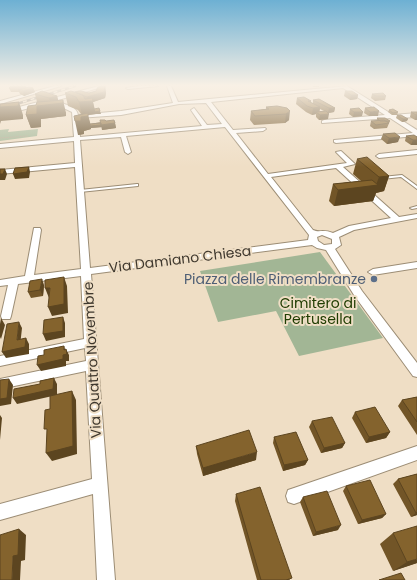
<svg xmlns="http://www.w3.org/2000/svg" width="417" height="580" viewBox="0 0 417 580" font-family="Poppins,sans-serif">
	<rect width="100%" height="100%" fill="#efdec5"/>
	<!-- built -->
	<path fill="#e9d3b4" d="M62,86h16l-78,25v-7z"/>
	<!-- green -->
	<path fill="#a2b695" d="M9,129l-1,3 30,-3 -1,7 -37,5v-11z
		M320,252l63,86 -84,18 -23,-45 -58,11 -18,-51z"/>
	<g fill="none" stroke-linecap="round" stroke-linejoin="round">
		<defs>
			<path id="service" d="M402,175l15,11v3l-16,-12 -19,2 -2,-1 2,-1z
				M137,184h1v2l-58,6 -2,-1 2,-1z
				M417,206v2l-5,1 -2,-1z"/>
			<path id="minor" d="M55,86h6l-61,18v-3z
				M99,86h6l-50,15c8,3 22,5 23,14l43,-4 52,-8 -6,-17h4l7,16 169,-16 46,29 24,-2v4l-19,1 19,12v6l-81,7 -2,-1v-2l79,-7 -23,-15 -68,5v-2l2,-1 61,-5 -42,-27 -132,14 22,28 32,-2 1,1 -3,2 -27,2 32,41 79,-11 -11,-11 5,-1 14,13 -12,3 56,50 18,-3v4l-63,12 -15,7 2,8 -6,4 27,42 55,72v14l-4,-1 -59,-81 -28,-45 -9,-2 -5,-3 -221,29 24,306h-18l-4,-86 -93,26v-16l92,-25 -6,-108 -86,18v-10l86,-18 -1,-13 -85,18v-10l84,-17 -3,-63 -63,8 -7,32 -1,3h-8l-1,-3 7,-31 -8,1v-6l25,-4 9,-48h6l1,2 -7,45 47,-6 -6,-102 -75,7v-4l75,-7 -1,-22 -74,7v-4l74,-7 -2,-25 -21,-10 -51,14v-4zM206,103l16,21 -15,1 -13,-17 -3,2 11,16 -122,11 -2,-19 43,-3 58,-11zM225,127l84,108 -1,5 -218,28 -10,-128 41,-3 4,15 3,2 3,-2 -5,-16zM336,168l55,50 -42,8 -16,7c-10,-4 -14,0 -20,-3l-42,-53zM322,235l10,4v5l-8,1 -6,-4 -1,-4z
				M139,86h19l-30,3 -2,-1z
				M417,150v4l-38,4 -3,-2 3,-2z
				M417,262v6l-44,7 -5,-3 5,-3z
				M417,446v14l-123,44 -6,-2 -2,-6 2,-6 6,-2z"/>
		</defs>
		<!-- service casing -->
		<use href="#service" stroke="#9c8d75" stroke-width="2"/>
		<!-- minor casing -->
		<use href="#minor" stroke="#9c8d75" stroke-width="2"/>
		<!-- path -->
		<path stroke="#b6a894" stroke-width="1" stroke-dasharray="1.5 1" stroke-linecap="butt" d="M0,138l28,-2"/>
		<!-- service -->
		<use href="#service" fill="#fff" fill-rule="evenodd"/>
		<!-- minor -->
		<use href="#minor" fill="#fff" fill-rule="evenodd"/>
		<defs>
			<path id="rail" d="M0,109l75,-23"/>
		</defs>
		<!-- rail casing -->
		<use href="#rail" stroke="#756b5c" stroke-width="2.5"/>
		<!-- rail -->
		<use href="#rail" stroke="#efdec5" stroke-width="1.5" stroke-dasharray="4" stroke-linecap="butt"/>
	</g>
	<!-- wall -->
	<path fill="#725527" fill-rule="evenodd" d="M11,86h21h-6v1l7,1 2,4 -11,4 -4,-2 -1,-2h-8l-2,-4z
		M105,86l1,7 -1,5 -12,4 1,7 7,5h-5l-1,-1 1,1 -8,1 2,9 16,-3 9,2 1,5 -14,2v-3l-11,1v1l-7,2v3l-6,1 3,-21 -3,-4 -10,-4 -3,-13h24l7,-2z
		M345,91l13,4 -1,4 -7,1 -6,-4z
		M35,94l22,2 1,4 8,13v3l-25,3v8l-10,1 -5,-13 10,-10 1,-3z
		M372,94l14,2 -1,4 -10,1 -4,-3z
		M297,98l14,3v2h2v-3l22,8 -1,4 -6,1v6l-9,1 -3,-3v-3l-4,1 -6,-3 -10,-8zM320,109l4,2 -5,1z
		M266,107l21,1 2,12 -4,3 -31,2 -4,-5 1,-9 15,-2z
		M365,108l13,8h-9l-5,-3z
		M350,109l12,7 -9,1 -4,-3z
		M389,110l9,2 -1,3h-5l-4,-3z
		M411,112h6v8h-2l-5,-3z
		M397,115l10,6 -5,1 -6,-4z
		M377,118l13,3 -3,7 -13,1 -4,-3 1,-5h6z
		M383,134l15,8 -11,2 -6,-5z
		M406,136l11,1v8h-6l-6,-4z
		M357,159l32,17 -5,15 -8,2 -3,8 -39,5 -5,-5 4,-17 28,-3 -8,-7z
		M44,285l-1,11 -12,2 -3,-6z
		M417,397v38l-19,-29 4,-6z
		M355,412l35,20 -4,6 -20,5 -14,-25z
		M312,421l33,22 -3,5 -21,5 -12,-26z
		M274,437l34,23 -3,5 -22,6 -10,-28z
		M196,446l60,14 -53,16 -6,-22z
		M417,474v41l-6,2 -18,-33 5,-5z
		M346,486l40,28 -4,4 -24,6 -15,-33z
		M236,494l54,86h-33l-22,-79z
		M303,497l35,33 -25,6 -13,-34z
		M393,533l24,30 -24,8 -13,-27z"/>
	<!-- shaded-wall -->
	<path fill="#5c4520" d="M25,86h1l1,3 6,-1 2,4 -11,4 -1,-5h2l-1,-4z
		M105,86l1,7 -1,5 -12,4 3,12 -8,1 3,11 10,-1 1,2 -11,1v1l-7,2v3l-6,1 -3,-14 6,-4 1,-2 -3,-13h9l-1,-5z
		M313,86h6v1h-6z
		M351,95h7l-1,4 -7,1z
		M57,96l2,8 4,-4 3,13v3l-25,3v8l-10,1 -5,-13 11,-9 14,-2 -2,-6z
		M19,102l4,13v4l-22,2 -1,3v-17z
		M320,107l-1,7 -3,-2v2l-4,1 1,-7z
		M329,108h6l-1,4 -6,1z
		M100,111l1,3h-5l-1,-2z
		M290,111l-1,9 -4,3 1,-9z
		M379,111l-1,5h-9l1,-4z
		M354,112h9l-1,4 -9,1z
		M329,114l-1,5 -9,1 1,-5z
		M416,115h1v5h-2z
		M403,119h5l-1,2 -5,1z
		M115,123l1,5 -14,2 -1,-5z
		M400,137l-2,5 -11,2 2,-6z
		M413,140h4v5h-6z
		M29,167l1,5 -1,6 -14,1 -2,-5z
		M5,169l2,5 -2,6h-5v-6z
		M389,176l-5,15 -8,2 -3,8 -39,5 4,-16 38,-5 3,-8z
		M64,277l3,9 1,27 -16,3 -4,-9z
		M42,279l2,6 -1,11 -3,-6z
		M45,288h5l-1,10z
		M63,317l2,6v14l-19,4 -3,-7z
		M1,318l4,7 -4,14 -1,-2v-13z
		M19,322l3,6 -2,18 -3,-6z
		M26,338l3,6v10l-23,4 -4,-6z
		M64,346l2,7v-4l3,6v6h-3v5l-25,5 -4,-6 27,-15z
		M54,378l3,6v11l-40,9 -4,-6z
		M9,379l4,6 -2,19 -11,2v-7z
		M72,391l4,9 1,54 -25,7 -6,-8z
		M0,415l2,3 -2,22z
		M390,432l-4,6 -20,5 3,-6z
		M345,443l-3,5 -21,5 3,-5z
		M257,452l-1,8 -53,16v-8z
		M308,460l-3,5 -22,6 1,-6z
		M417,512v3l-6,2 5,-4z
		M386,514l-4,4 -24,6 4,-4z
		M341,525l-3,5 -25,6 3,-4z
		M19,529l7,6 -1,25 -4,1 -1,19h-8l1,-24z
		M417,559v4l-24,8 14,-9z"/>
	<!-- building -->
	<path fill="#84632d" stroke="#5c4520" d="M11,86h14l-1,1 -15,1z
		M105,86l-1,6 -17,5 -12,-5 6,-1 8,2 7,-2 2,-4z
		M29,87l4,1 -10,3 -5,-1z
		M42,91l15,5 -8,2 -14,-4z
		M71,91l12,4 2,4 7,-1 1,3 -14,1 -3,-5 -11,-4z
		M345,91h7l6,4h-7z
		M383,93l3,3h-10l-4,-2z
		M304,97l7,4h-3l12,6 -7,1 -6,-2 -10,-8z
		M319,99l16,9h-6l-16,-8z
		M63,100v3l-26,3v8l-11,1 2,-9 8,-1 1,-3z
		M19,102l-1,4 -18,1v-3z
		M277,106l10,2 3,3 -4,3 -31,2 -4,-5 18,-2 -3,-2z
		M374,107l5,4 -9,1 -5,-4z
		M99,108l1,3 -5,1 -1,-3z
		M359,108l4,4h-9l-4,-3z
		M393,109l5,3 -5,1 -4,-3z
		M326,111l3,3 -9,1 -4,-3z
		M411,112h6v3h-1z
		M88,113v3l-7,1v4h-6l-1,-5z
		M397,115h4l7,4h-5z
		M377,118h8l5,3h-10z
		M100,120h5l1,1 8,-1 1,3 -14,2z
		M384,120l5,3 -13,2 -5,-4z
		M101,123v2l-11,1v-2z
		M395,133l5,4 -11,1 -6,-4z
		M414,135l3,2v3h-4l-7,-4z
		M367,157l22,19 -10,1 -22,-18z
		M29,167l-2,5 -14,2 2,-6z
		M0,169h5l-2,5h-3z
		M372,180l6,5 -40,5 -5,-6z
		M64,277v27l-16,3 2,-19h-5v-8z
		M42,279l-2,11 -12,2 2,-11z
		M63,317v14l-20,3 1,-14z
		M19,322l-2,18 9,-2 -1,9 -23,5 5,-28z
		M64,346v4l2,-1 1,5 -4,1v4l-26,6 1,-9 6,-1v-5z
		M54,378l-1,11 -40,9 1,-9 26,-5v-3z
		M9,379l-2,19 -7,1v-19z
		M72,391l1,55 -27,7 1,-24h-3l1,-19 5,-1v-13z
		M417,397v25l-15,-22z
		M375,407l15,25 -21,5 -14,-25z
		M332,417l13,26 -21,5 -12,-27z
		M249,430l8,22 -54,16 -7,-22z
		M296,432l12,28 -24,5 -10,-28z
		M417,474v38l-1,1 -18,-34z
		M370,480l16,34 -24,6 -16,-34z
		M260,487l32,91 -6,2h-25l-25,-86z
		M327,491l14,34 -25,7 -13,-35z
		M417,526v33l-10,3 -14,-29z
		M19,529l-1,26 -5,1 -1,24h-12v-45z
		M401,573l4,7h-26z"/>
	<!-- sky -->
	<linearGradient id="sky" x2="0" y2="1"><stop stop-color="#6db0d3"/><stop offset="0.51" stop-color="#f8f0e5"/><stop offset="1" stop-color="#f8f0e5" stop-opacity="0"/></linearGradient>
	<rect width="417" height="167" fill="url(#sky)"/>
	<!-- markers -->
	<circle fill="#5c6f8a" stroke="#efdec5" stroke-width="1.5" cx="374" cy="279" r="4"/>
	<g text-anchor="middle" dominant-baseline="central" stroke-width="4" stroke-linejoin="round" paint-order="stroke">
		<!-- street labels -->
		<g font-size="14" fill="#3f382e" stroke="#efdec5">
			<text transform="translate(180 259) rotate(-7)">Via Damiano Chiesa</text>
			<text transform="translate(92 360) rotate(-93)">Via Quattro Novembre</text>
		</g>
		<!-- service labels -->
		<g font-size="14" fill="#4e5e75" stroke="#efdec5" text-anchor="end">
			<text x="366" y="279">Piazza delle Rimembranze</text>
		</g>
		<!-- park labels -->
		<g font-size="14" fill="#203d02" stroke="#efdec5">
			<text x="318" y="303">Cimitero di<tspan x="318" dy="16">Pertusella</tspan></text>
		</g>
	</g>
</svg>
